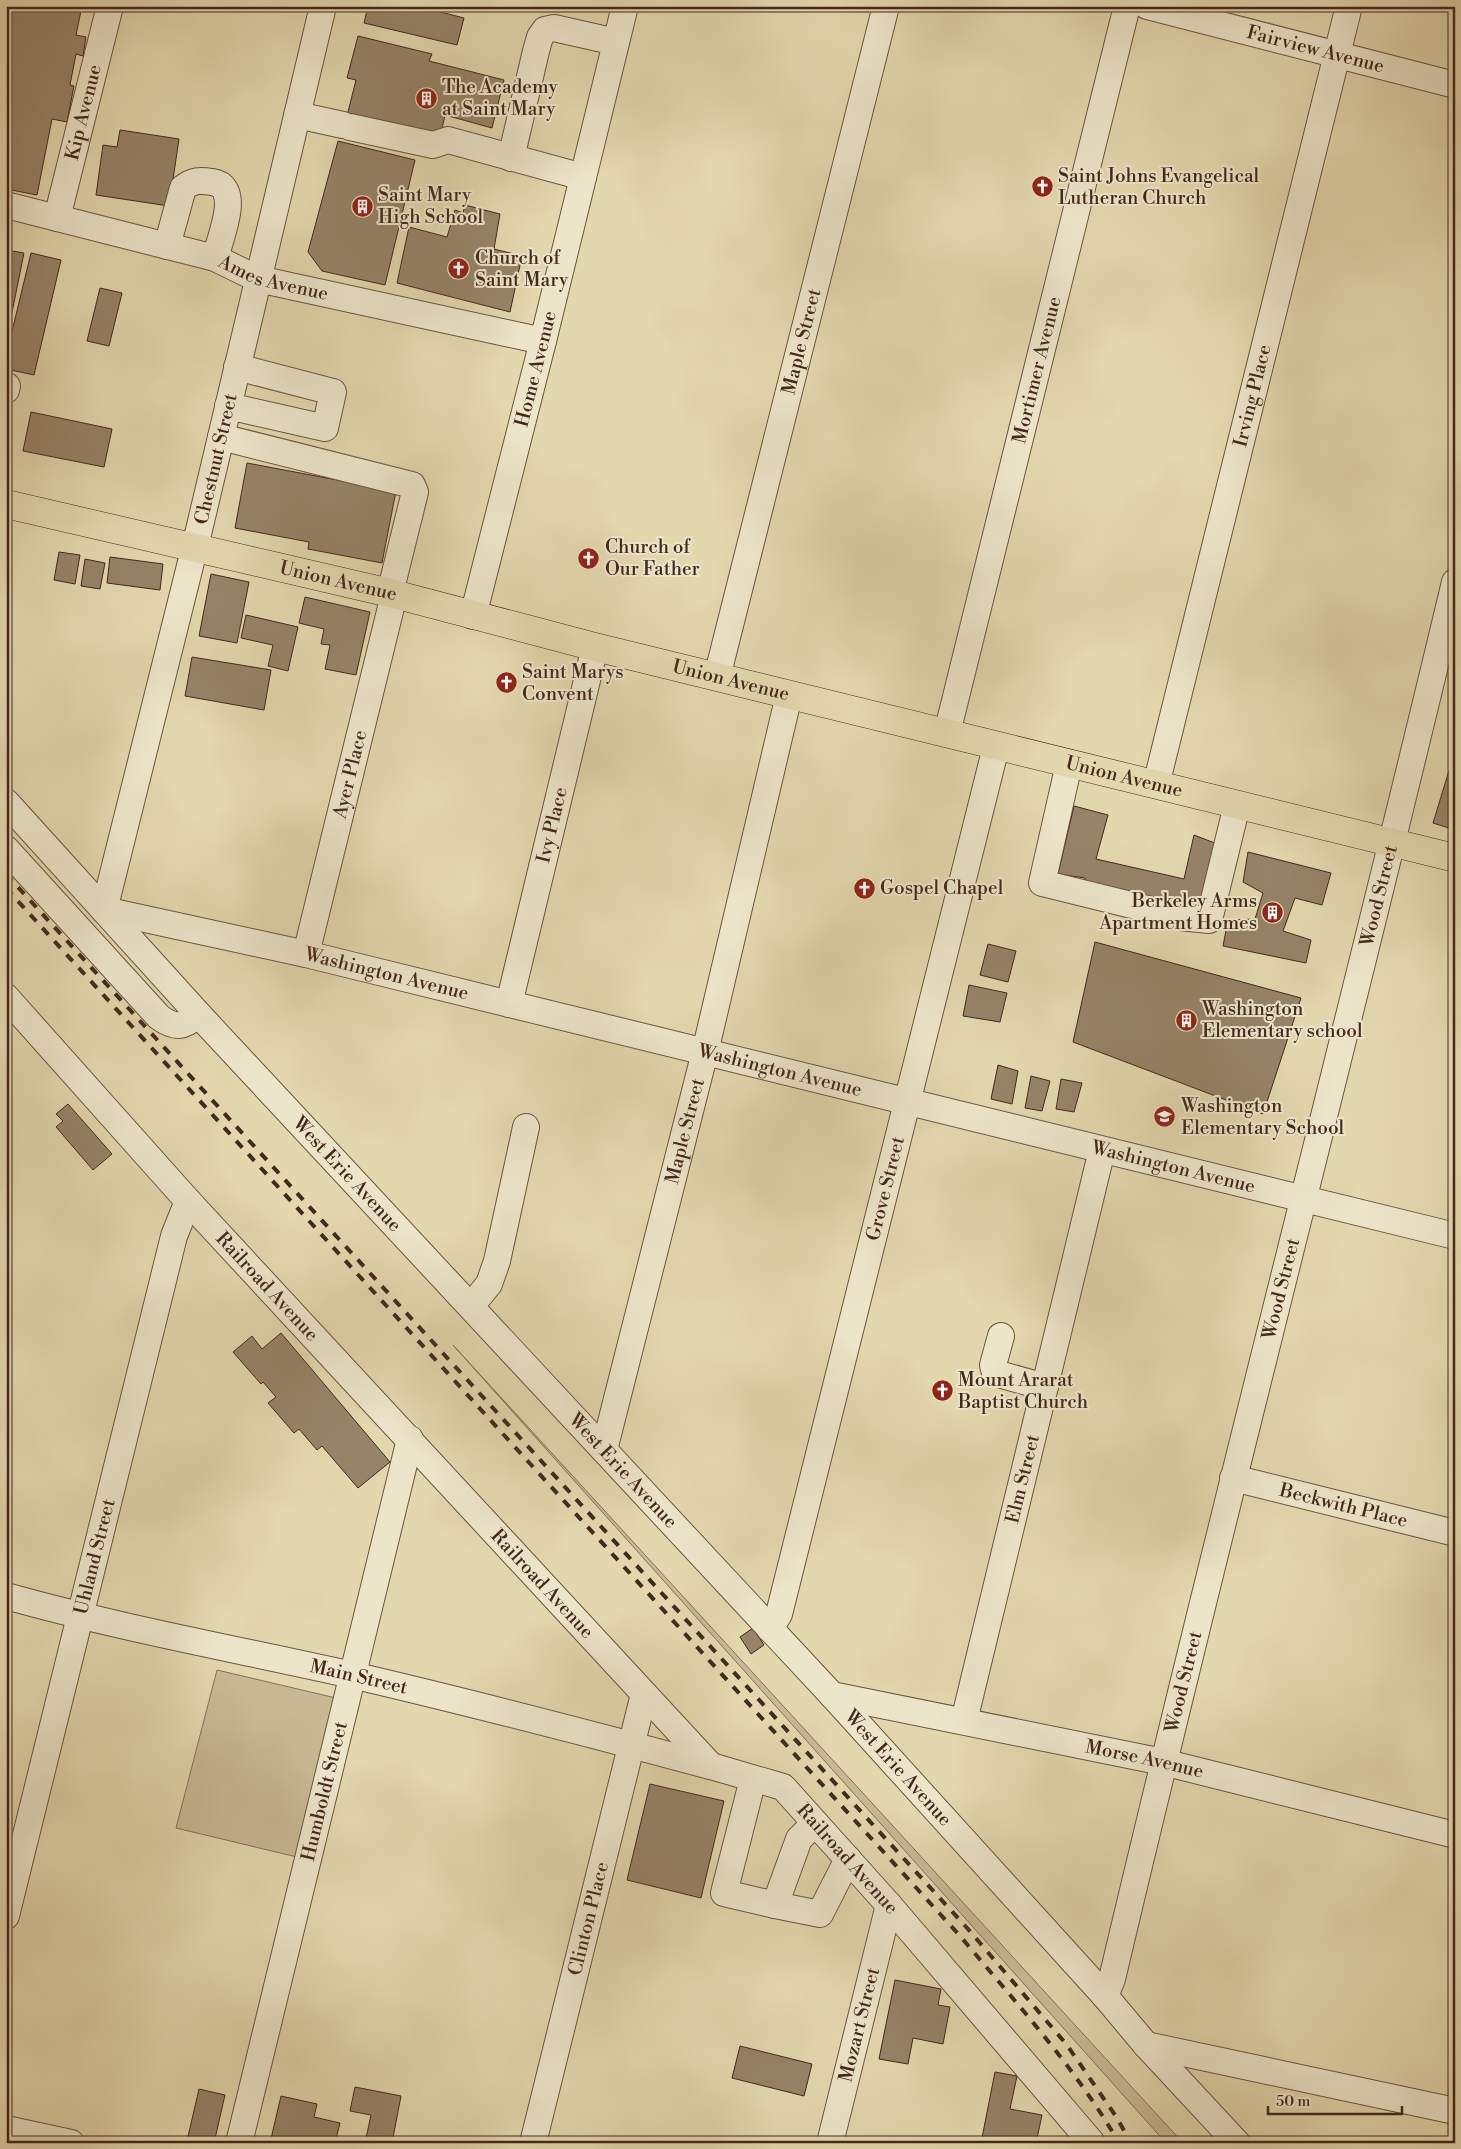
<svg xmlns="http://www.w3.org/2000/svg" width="1461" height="2149" viewBox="0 0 1461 2149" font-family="'Libre Bodoni',serif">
	<rect width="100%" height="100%" fill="#e3d7ae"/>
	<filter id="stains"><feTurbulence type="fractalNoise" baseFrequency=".004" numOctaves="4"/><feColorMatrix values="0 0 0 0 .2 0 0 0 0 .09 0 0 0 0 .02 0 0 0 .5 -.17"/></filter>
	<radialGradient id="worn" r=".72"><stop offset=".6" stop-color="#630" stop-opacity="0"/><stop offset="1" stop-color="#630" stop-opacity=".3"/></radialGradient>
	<!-- green -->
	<path fill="#c8b995" stroke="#867058" d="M453,1345l730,798h-17z
		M217,1670l119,28 -39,159 -121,-29z"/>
	<!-- building -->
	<path fill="#968368" stroke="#43281c" d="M6,6h76l-6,29 10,2 -3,19 -7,-2 -6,31 4,1 -7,36 -15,-3 -15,76 -31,-6z
		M368,6h49l47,12 -7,27 -93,-22z
		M358,36l74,18 -3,7 75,19 -12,48 -47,-13 -6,28 -93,-23 10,-40 -9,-2z
		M120,130l59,9 -10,67 -73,-11 7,-50 14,2z
		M338,141l77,19 -30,125 -63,-14 -14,-19z
		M465,205l35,9 -6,35 28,7 -12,56 -113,-29 12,-56 38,10 8,-27 8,3z
		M6,250l18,3 -16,79h-2z
		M31,253l30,7 -27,115 -28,-6v-13z
		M100,288l22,5 -13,53 -22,-5z
		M31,412l81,17 -8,38 -81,-16z
		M247,463l149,28 -14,72 -74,-14 1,-7 -74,-14z
		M59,552l21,3 -5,29 -21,-4z
		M110,557l53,7 -3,26 -53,-7z
		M85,559l20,4 -5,26 -19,-3z
		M211,574l38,8 -12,61 -38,-7z
		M305,597l65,15 -14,63 -31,-6 5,-24 -9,-1 3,-15 -25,-6z
		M246,615l52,12 -10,44 -20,-5 5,-21 -32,-7z
		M192,657l79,13 -7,40 -79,-14z
		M1455,751v79l-22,-7z
		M1074,806l34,9 -12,44 88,20 10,-44 31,12 -14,62 -26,-5 -6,11 -93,-23 -1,-14 -27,-4z
		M1248,852l83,21 -9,32 -27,-7 -12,33 28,9 -5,23 -83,-17 5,-26 27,-1 8,-26 -20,-11z
		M1095,942l206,56 -38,116 -190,-72z
		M988,944l28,7 -8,31 -28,-7z
		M969,985l38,8 -7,29 -37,-6z
		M998,1065l20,6 -6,33 -21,-5z
		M1031,1076l19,5 -8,30 -17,-3z
		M1061,1079l21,4 -8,29 -18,-3z
		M68,1104l44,50 -19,16 -37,-43 7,-6 -7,-7z
		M281,1333l109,129 -32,26 -36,-42 -5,4 -18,-21 -5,4 -26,-30 8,-6 -13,-15 -2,2 -28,-32 19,-16 10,13z
		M753,1628l11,17 -13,9 -11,-17z
		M650,1784l74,17 -23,97 -74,-18z
		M895,1980l46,9 -3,16 12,2 -7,37 -30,-6 -5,26 -29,-5z
		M740,2046l72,18 -8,32 -72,-18z
		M995,2072l22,4 -7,33 32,6 -6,28h-55z
		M355,2087l46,9 -9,47h-27l6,-28 -21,-4z
		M199,2089l26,6 -11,48 -27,-2z
		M281,2096l36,8 -3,13 26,6 -5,20h-65z"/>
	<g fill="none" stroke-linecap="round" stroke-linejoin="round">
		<defs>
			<g id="minor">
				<path id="s1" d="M323,6l-124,524 -95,380 202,44 1149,282"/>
				<path id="s2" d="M1147,6l308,79"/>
				<path d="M297,115l46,10"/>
				<path d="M350,127l83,18 15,-5 135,37"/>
				<path d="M511,158l25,-107 4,-14 5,-7 9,-2 62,14"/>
				<path id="s3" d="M6,205l209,53 43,21 285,62"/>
				<path id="s4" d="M57,218l53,-212"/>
				<path d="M167,246l16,-58c10,-8 17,-8 29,-6 31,4 8,56 3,76"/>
				<path d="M6,390l1,-4"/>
				<path d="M228,406l97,22 8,-36 -96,-25"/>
				<path d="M221,437l191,48 3,7 -25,101"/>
				<path id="s5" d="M473,616l70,-275 82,-335"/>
				<path id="s6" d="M717,677l169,-671"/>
				<path id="s7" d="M947,733l180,-727"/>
				<path d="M1069,764l-27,119 138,34 29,3 28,-115"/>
				<path id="s8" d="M1156,785l193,-779"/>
				<path id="s9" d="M6,802l193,213 633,680 273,301 41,49 91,98"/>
				<path d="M6,849l153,168c18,13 23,9 40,-2"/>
				<path id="s10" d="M306,954l88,-359"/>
				<path id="s11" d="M6,997l182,204 523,565 72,21 106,118 203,238"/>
				<path id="s12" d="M509,1004l86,-357"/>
				<path d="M471,1306l18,-22 8,-23 29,-134"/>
				<path d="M1001,1336l-8,29 2,8 50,14"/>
				<path id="s13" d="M604,1450l101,-398 84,-357"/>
				<path id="s14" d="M1233,1478l222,55"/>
				<path id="s15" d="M6,1596c114,32 230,53 346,79 120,28 239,59 358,91"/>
				<path id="s16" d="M770,1629l9,-15 217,-867"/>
				<path id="s17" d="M832,1695l331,67 292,73"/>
				<path id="s18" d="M964,1721l138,-571"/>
				<path d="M753,1779l-29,114 51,12 24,-66 16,-16"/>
				<path d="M775,1905l45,9 28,-55"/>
				<path id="s19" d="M6,1916l168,-680 14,-35"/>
				<path id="s20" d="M1105,1996l7,-17c110,-467 232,-931 343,-1397"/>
				<path d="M1146,2045l309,66"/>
				<path d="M6,2129l65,14"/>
				<path id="s21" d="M239,2143l171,-704"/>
				<path id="s22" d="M533,2143l111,-449"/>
				<path id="s23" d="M830,2143l59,-238"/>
			</g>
			<g id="major">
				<path id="s24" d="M6,504l384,89 205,54 860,211"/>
			</g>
		</defs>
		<!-- minor casing -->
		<use href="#minor" stroke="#6b5440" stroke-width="28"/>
		<!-- major casing -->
		<use href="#major" stroke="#43281c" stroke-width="29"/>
		<!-- minor -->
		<use href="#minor" stroke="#ede5ca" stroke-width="26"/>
		<!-- major -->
		<use href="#major" stroke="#e3d7ae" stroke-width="28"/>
		<!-- rail -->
		<path stroke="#43281c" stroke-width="4" stroke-dasharray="9 9" stroke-linecap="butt" d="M6,874l962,1055 99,116 50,73 14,25
			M6,888l955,1049c55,66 115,131 158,206"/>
	</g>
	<!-- icons -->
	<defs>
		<symbol id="building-disc" viewBox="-11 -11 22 22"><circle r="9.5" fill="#8f2418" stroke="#ede5ca"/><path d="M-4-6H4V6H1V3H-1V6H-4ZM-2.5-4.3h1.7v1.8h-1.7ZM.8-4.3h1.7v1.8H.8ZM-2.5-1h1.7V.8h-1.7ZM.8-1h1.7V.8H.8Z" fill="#fff"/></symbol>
		<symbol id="church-disc" viewBox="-11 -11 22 22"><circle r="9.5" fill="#8f2418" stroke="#ede5ca"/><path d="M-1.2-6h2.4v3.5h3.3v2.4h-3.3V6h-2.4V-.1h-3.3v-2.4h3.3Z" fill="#fff"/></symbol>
		<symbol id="school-disc" viewBox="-11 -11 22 22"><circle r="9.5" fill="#8f2418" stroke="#ede5ca"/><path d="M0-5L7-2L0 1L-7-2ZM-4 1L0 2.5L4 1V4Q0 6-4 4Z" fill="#fff"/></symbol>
	</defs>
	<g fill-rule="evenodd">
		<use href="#building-disc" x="414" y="86" width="25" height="25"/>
		<use href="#church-disc" x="1030" y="174" width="25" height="25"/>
		<use href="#building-disc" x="350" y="194" width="25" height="25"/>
		<use href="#church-disc" x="446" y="256" width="25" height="25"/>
		<use href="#church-disc" x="576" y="546" width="25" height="25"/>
		<use href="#church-disc" x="494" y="670" width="25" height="25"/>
		<use href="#church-disc" x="852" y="876" width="25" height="25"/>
		<use href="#building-disc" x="1260" y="900" width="25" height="25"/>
		<use href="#building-disc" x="1174" y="1008" width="25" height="25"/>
		<use href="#school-disc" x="1152" y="1104" width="25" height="25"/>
		<use href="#church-disc" x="930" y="1378" width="25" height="25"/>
	</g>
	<g text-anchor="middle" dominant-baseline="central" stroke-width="4" stroke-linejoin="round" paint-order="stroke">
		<!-- street labels -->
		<g font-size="19" fill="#43281c" stroke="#ede5ca">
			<text stroke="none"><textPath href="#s2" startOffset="174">Fairview Avenue</textPath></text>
			<text stroke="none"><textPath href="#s4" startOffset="109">Kip Avenue</textPath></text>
			<text stroke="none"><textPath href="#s3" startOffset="278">Ames Avenue</textPath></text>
			<text stroke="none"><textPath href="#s6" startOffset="346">Maple Street</textPath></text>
			<text stroke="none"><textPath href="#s5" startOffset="255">Home Avenue</textPath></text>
			<text stroke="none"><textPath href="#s7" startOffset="374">Mortimer Avenue</textPath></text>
			<text stroke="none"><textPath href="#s8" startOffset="401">Irving Place</textPath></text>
			<text transform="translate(216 459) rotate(-77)">Chestnut Street</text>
			<text stroke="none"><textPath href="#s24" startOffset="341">Union Avenue</textPath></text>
			<text stroke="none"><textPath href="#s24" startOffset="746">Union Avenue</textPath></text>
			<text stroke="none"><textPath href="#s10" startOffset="185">Ayer Place</textPath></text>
			<text stroke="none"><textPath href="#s24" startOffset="1151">Union Avenue</textPath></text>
			<text stroke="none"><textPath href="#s12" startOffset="184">Ivy Place</textPath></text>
			<text stroke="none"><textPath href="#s20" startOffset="1134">Wood Street</textPath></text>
			<text stroke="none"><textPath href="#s1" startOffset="1220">Washington Avenue</textPath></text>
			<text stroke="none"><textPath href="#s1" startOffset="1625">Washington Avenue</textPath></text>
			<text stroke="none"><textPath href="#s13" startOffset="329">Maple Street</textPath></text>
			<text stroke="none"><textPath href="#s1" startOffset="2030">Washington Avenue</textPath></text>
			<text stroke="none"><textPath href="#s9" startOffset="505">West Erie Avenue</textPath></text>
			<text stroke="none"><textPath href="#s16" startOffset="456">Grove Street</textPath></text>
			<text stroke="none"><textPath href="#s11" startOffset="390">Railroad Avenue</textPath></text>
			<text stroke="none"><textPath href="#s20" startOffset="729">Wood Street</textPath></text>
			<text stroke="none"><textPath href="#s9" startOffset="910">West Erie Avenue</textPath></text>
			<text stroke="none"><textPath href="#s18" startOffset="249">Elm Street</textPath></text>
			<text stroke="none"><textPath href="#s14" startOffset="114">Beckwith Place</textPath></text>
			<text stroke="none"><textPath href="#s19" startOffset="370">Uhland Street</textPath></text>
			<text stroke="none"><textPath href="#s11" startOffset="795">Railroad Avenue</textPath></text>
			<text stroke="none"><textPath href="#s15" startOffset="362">Main Street</textPath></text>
			<text stroke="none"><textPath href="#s20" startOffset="324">Wood Street</textPath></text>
			<text stroke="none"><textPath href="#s17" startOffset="319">Morse Avenue</textPath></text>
			<text stroke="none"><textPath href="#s9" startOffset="1315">West Erie Avenue</textPath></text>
			<text stroke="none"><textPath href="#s21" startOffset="362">Humboldt Street</textPath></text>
			<text stroke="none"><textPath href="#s11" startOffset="1215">Railroad Avenue</textPath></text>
			<text stroke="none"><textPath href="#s22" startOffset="231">Clinton Place</textPath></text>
			<text stroke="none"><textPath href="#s23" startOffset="122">Mozart Street</textPath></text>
		</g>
		<!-- poi labels -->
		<g font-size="19" fill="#43281c" stroke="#ede5ca" text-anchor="start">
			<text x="442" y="87">The Academy<tspan x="442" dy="22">at Saint Mary</tspan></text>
			<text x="1058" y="176">Saint Johns Evangelical<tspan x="1058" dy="22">Lutheran Church</tspan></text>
			<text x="378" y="195">Saint Mary<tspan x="378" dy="22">High School</tspan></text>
			<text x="475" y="258">Church of<tspan x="475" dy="22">Saint Mary</tspan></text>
			<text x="605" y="547">Church of<tspan x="605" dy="22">Our Father</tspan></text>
			<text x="522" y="672">Saint Marys<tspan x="522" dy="22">Convent</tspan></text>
			<text x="880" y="888">Gospel Chapel</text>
			<text x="1257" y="901" text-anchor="end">Berkeley Arms<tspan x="1257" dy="22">Apartment Homes</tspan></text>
			<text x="1202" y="1009">Washington<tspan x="1202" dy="22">Elementary school</tspan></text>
			<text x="1181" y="1106">Washington<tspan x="1181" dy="22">Elementary School</tspan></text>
			<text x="958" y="1380">Mount Ararat<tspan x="958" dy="22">Baptist Church</tspan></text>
		</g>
	</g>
	<!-- margin -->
	<rect width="1461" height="2149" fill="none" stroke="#e3d7ae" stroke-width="25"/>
	<rect x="8" y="8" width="1446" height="2134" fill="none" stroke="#43281c" stroke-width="2.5"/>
	<rect x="12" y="12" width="1436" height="2124" fill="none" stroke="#43281c"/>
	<!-- scale -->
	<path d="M1268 2106v8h134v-8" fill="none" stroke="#43281c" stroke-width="2.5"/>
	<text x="1276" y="2106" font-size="15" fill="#43281c" stroke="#ede5ca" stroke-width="4" paint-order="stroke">50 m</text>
	<rect width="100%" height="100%" filter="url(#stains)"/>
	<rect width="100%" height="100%" fill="url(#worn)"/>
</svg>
